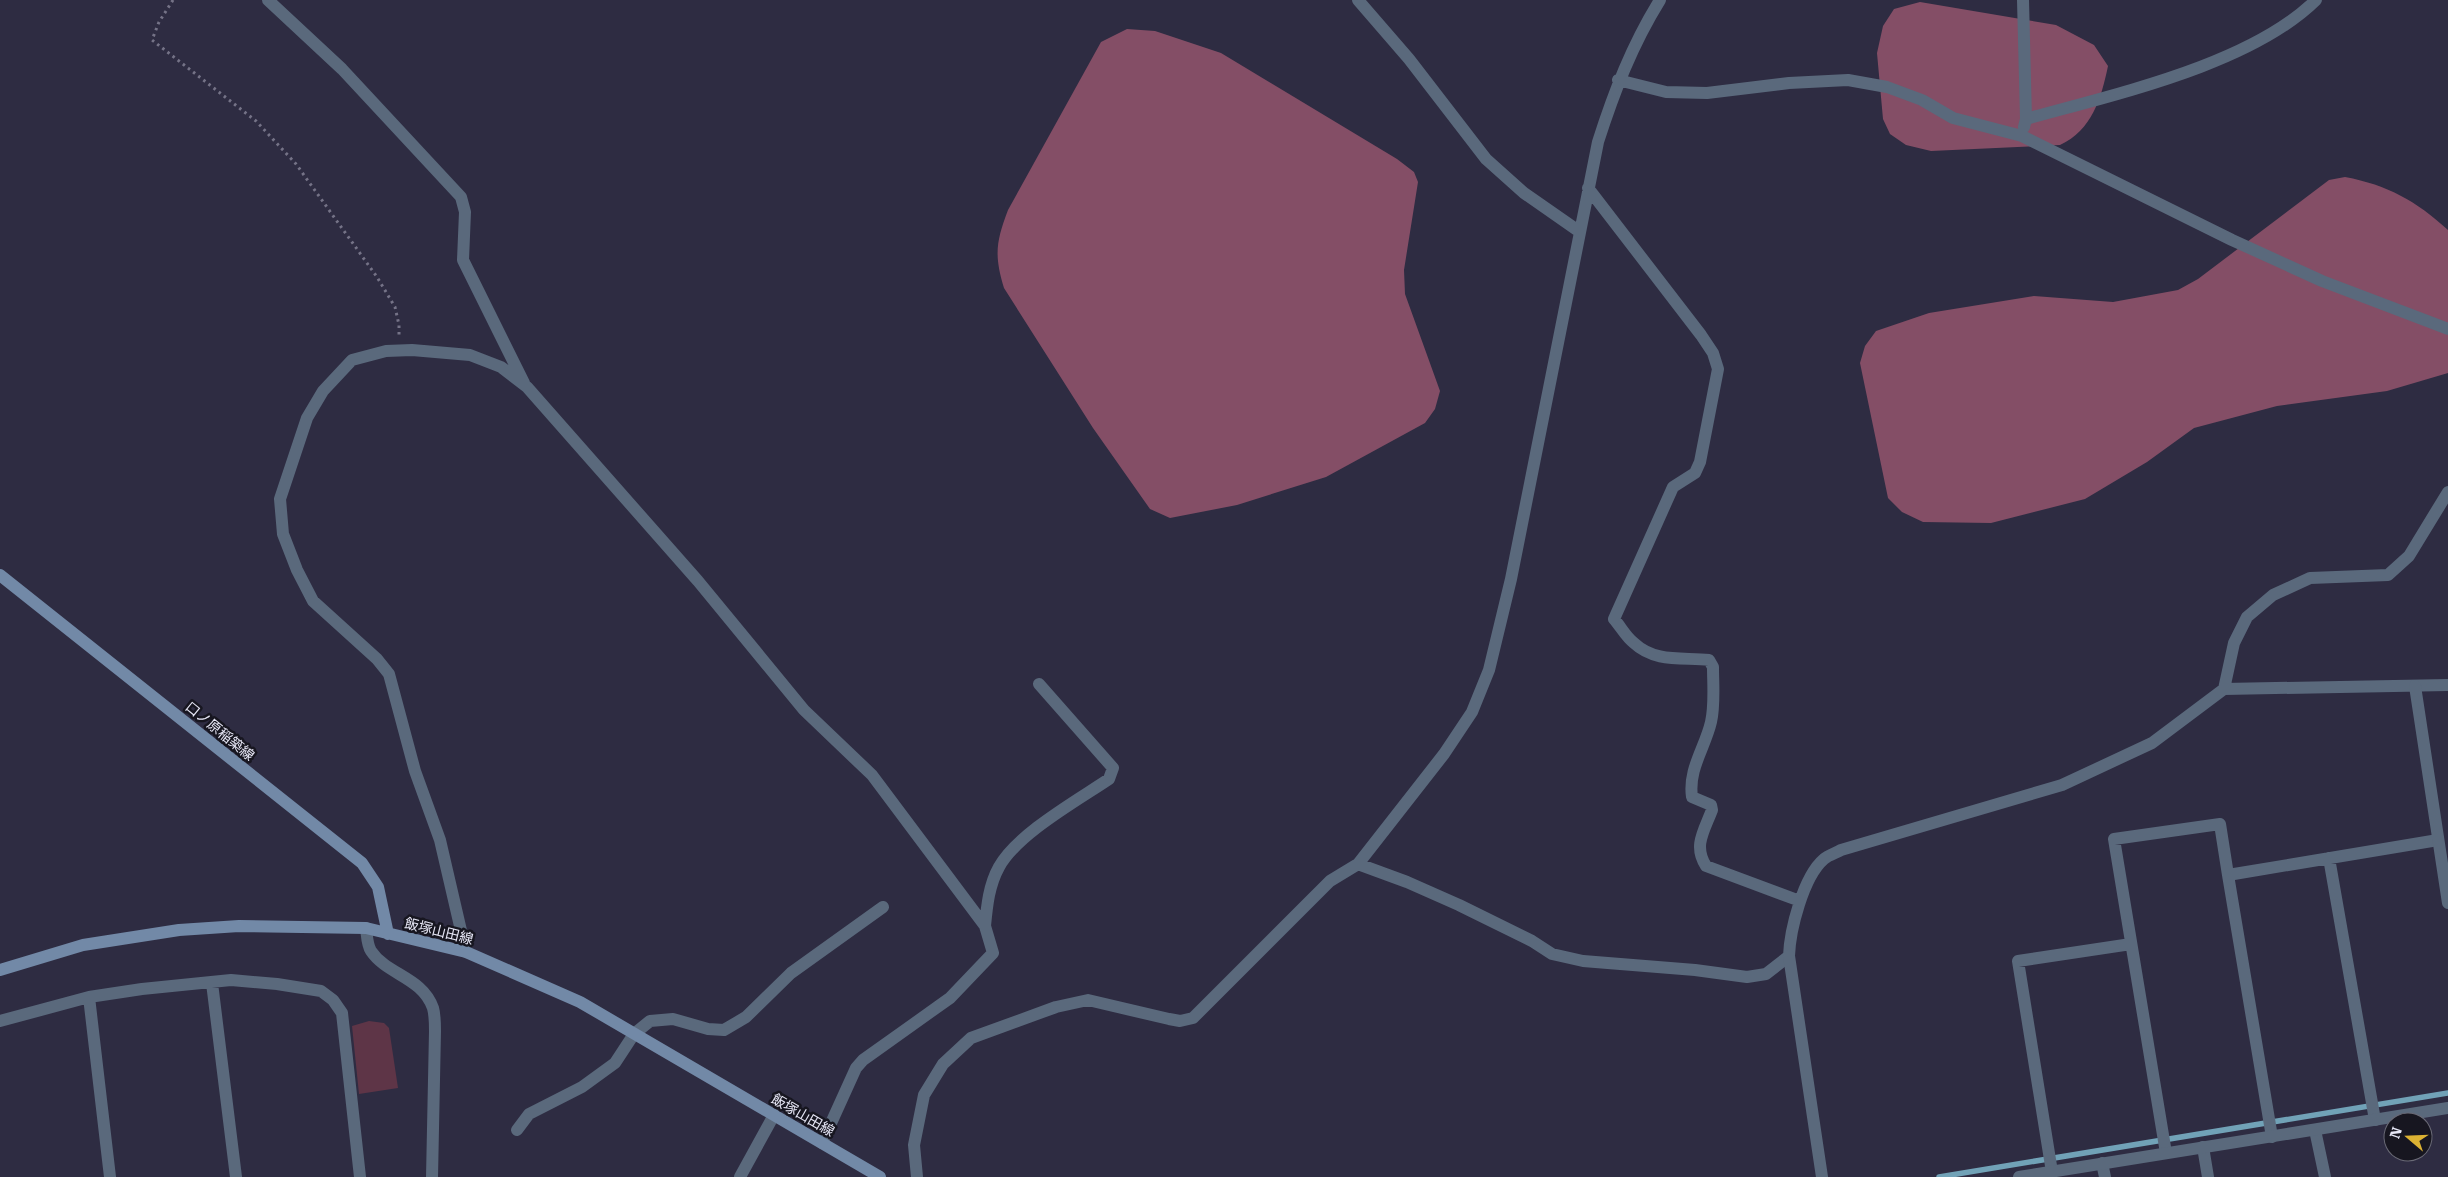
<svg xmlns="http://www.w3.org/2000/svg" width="2448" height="1177" viewBox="0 0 2448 1177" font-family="'Roboto Serif','Noto Sans JP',serif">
	<rect width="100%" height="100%" fill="#2e2c42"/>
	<!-- green -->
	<path fill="#5e3547" d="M369,1021l15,2 5,5 9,60 -39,6 -7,-68z"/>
	<!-- forest -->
	<path fill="#844e66" d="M1920,2l136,23 38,20 14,21c-7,33 -16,64 -48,79l-129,6 -25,-6 -16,-11 -7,-15 -6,-66 6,-27 11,-17z
		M1127,29l28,2 66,22 176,106 17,13 4,10 -14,88 1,24 35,97 -5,18 -10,14 -99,54 -89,28 -67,13 -20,-9 -57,-81 -89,-140c-10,-33 -8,-46 4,-78l93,-168z
		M2345,177c43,8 71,24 103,53v143l-61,18 -110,15 -83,22 -47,34 -62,37 -94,24 -68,-1 -21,-10 -14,-14 -28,-135 5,-17 11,-15 53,-18 105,-17 79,6 65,-12 20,-11 131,-99z"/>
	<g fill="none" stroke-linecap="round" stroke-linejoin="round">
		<!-- stream -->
		<path stroke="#71a2b7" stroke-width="5.5" d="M1939,1177l509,-84"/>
		<!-- path -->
		<path stroke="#757387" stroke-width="3" stroke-dasharray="2.5 4" stroke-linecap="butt" d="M173,0l-14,22 -7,18 104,81 40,43 81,113 18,30 4,18v12"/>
		<!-- minor -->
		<path stroke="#5a697c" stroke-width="12" d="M268,0l74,69 119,128 4,15 -2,48 61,123
			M1358,0l51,59 77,100 38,34 56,39
			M2023,0l3,119 -2,8
			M1618,80l48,12 41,1 82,-10 59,-3 39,7 35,13 31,18 69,18 210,104 90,41 126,48
			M2026,119c89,-25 224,-54 290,-119
			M1588,188l113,147 12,18 5,16 -18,93 -5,11 -22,14 -59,132c7,8 12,18 20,24 21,20 50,14 75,17l4,7c0,17 2,38 -2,55 -6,26 -23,47 -19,75l19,8 1,5c-8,21 -19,36 -6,56l94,35
			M2224,689l10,-46 13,-26 26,-22 37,-17 78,-3 21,-19 39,-64
			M2329,858l46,262
			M1358,864l49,18 52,23 73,36 20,13 31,7 112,9 52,7 19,-3 23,-18c1,-26 14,-79 35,-97 4,-4 12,-6 17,-9l221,-65 90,-42 72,-54 224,-4
			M2228,875l44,262
			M985,926c2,-21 4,-41 14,-59 18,-33 79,-67 110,-88l4,-11 -74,-84
			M466,952l-26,-112 -25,-69 -26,-97 -12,-15 -64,-58 -16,-31 -14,-36 -3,-35 27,-81 16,-27 29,-31 34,-9 26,-1 58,5 31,12 26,20 171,194 106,129 68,65 113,151 8,27 -43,45 -87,62 -7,8 -34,75
			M212,983l24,194
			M89,997l21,180
			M0,1021l89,-24 53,-8 89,-9 46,4 44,7 12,9 9,13 18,164
			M517,1130l12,-16 53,-27 33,-24 19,-29 16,-13 23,-2 35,10 16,1 22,-13 45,-44 92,-66
			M2315,1130l10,47
			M2203,1147l5,30
			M2166,1153l-52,-314 106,-15 8,51 210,-35
			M2102,1163l3,14
			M2052,1172l-34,-211 113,-17
			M740,1177l34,-62
			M917,1177l-3,-32 10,-50 19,-31 28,-26 85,-31 32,-7 81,19 11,2 13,-3 137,-137 28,-17 86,-110 28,-42 17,-42 22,-91 87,-437c16,-50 34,-97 62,-142"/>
		<!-- tertiary -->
		<path stroke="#5a697c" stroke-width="12" d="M2415,686l33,217
			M366,928c1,7 1,17 5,23 16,24 51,26 62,57 2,7 2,16 2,23l-3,146
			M1789,956l33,221
			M2019,1177l429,-69"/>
		<!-- secondary -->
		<path stroke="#7289a7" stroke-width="12" d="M0,575l362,288 16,24 10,47
			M0,970l83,-25 96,-15 60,-4 127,2 100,24 114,50 300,175"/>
	</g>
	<g text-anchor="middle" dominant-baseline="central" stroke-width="5" stroke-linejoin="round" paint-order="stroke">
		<!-- street labels -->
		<g font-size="14" fill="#e7e7f6" stroke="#171620">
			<text transform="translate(220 731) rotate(39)">口ノ原稲築線</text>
			<text transform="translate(439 931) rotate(14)">飯塚山田線</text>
			<text transform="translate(803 1115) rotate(30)">飯塚山田線</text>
		</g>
	</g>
	<!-- north arrow -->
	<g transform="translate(2408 1137) rotate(289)"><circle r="24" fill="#171620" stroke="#6a6a76"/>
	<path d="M0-4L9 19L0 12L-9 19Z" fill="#dcb233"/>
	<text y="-8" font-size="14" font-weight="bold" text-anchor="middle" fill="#e7e7f6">N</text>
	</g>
</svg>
